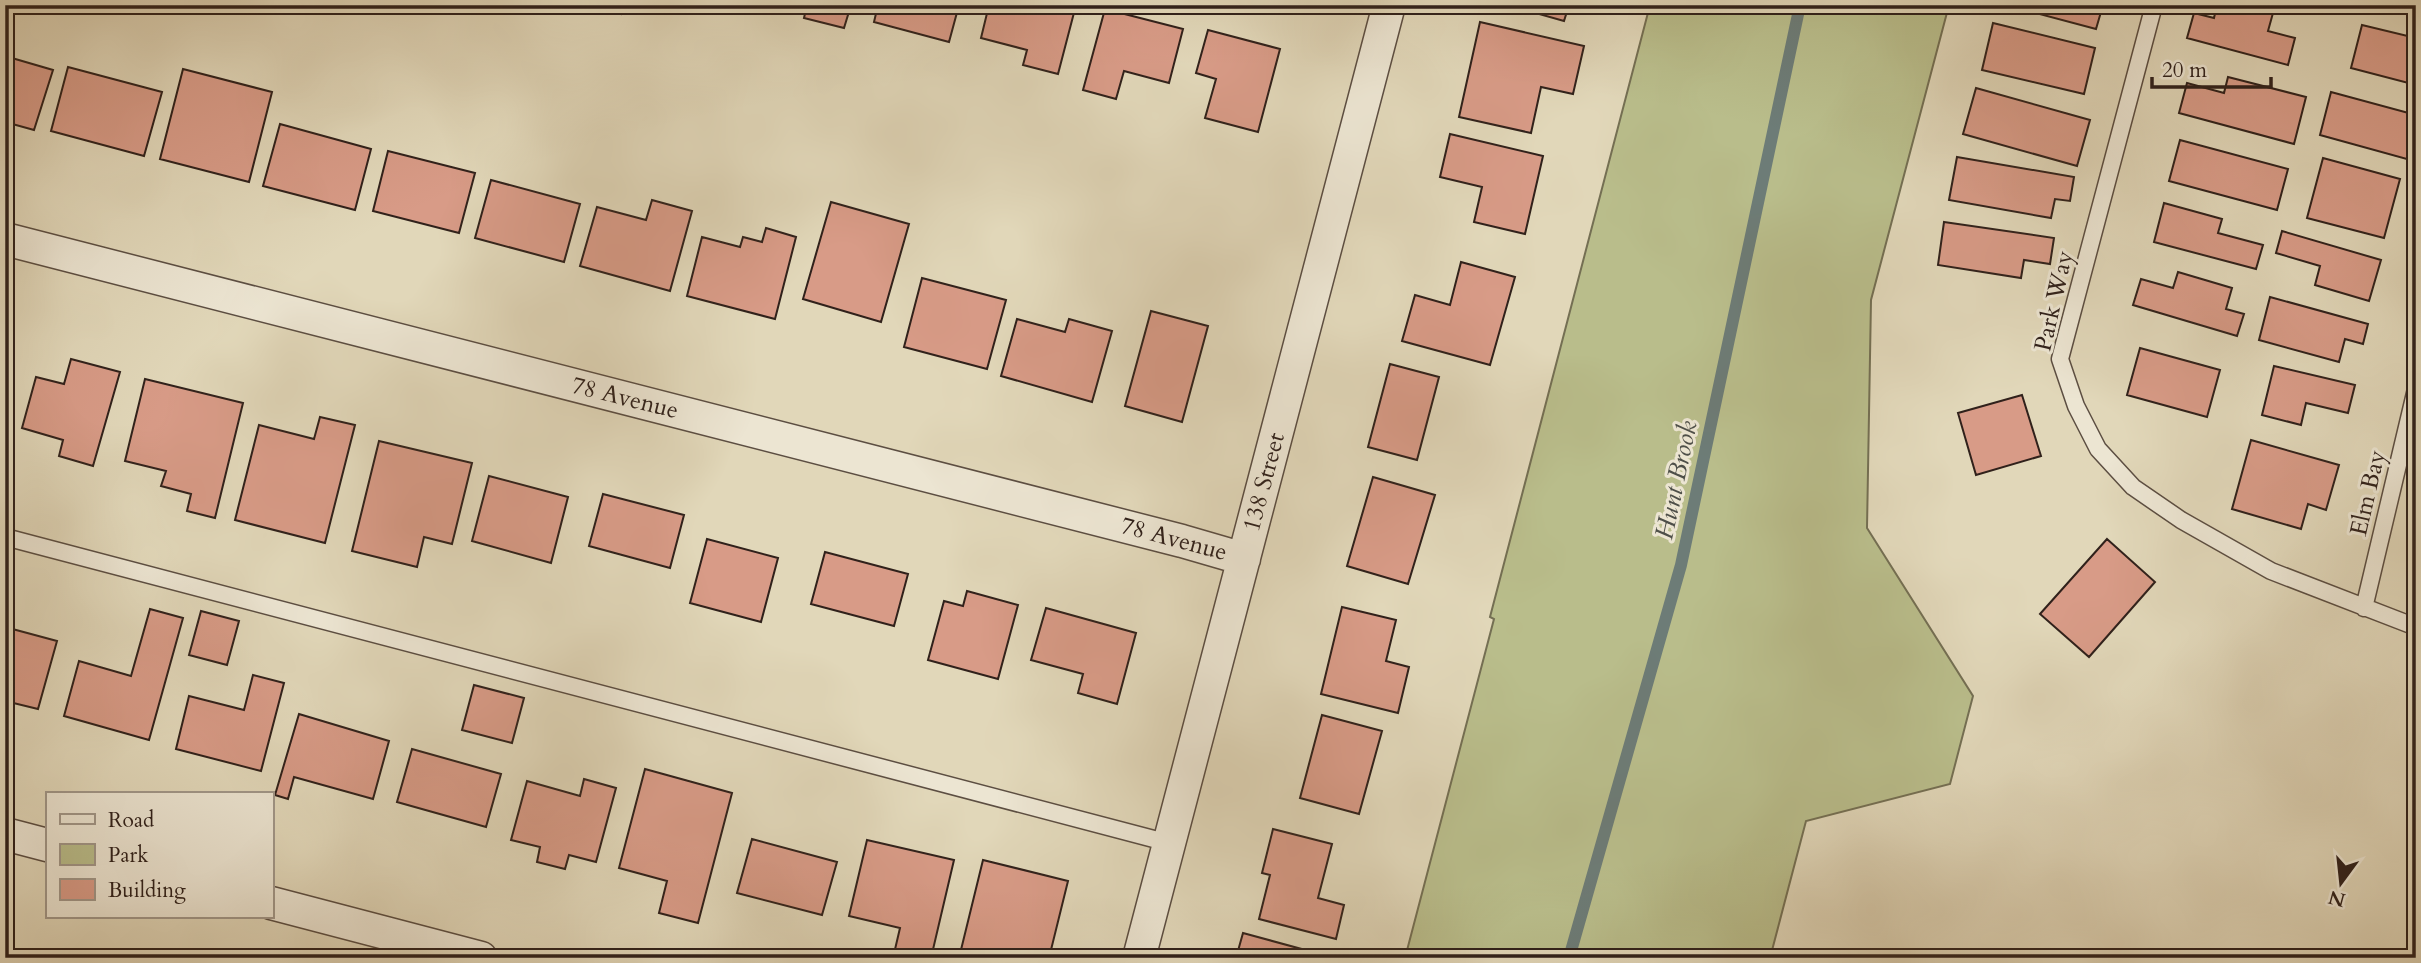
<svg xmlns="http://www.w3.org/2000/svg" width="2421" height="963" viewBox="0 0 2421 963" font-family="Cardo,serif">
	<rect width="100%" height="100%" fill="#e1d7b9"/>
	<filter id="stains"><feTurbulence type="fractalNoise" baseFrequency=".00286" numOctaves="4"/><feColorMatrix values="0 0 0 0 .2 0 0 0 0 .09 0 0 0 0 .02 0 0 0 .5 -.17"/></filter>
	<radialGradient id="worn" r=".72"><stop offset=".6" stop-color="#630" stop-opacity="0"/><stop offset="1" stop-color="#630" stop-opacity=".3"/></radialGradient>
	<!-- green -->
	<path fill="#b9bd8b" stroke="#746f53" stroke-width="2" d="M1650,5h299l-78,295 -4,228 106,168 -23,88 -144,37 -36,137h-365l89,-339 -4,-2z"/>
	<g fill="none" stroke-linecap="round" stroke-linejoin="round">
		<!-- stream -->
		<path stroke="#6d7c77" stroke-width="12" d="M1569,958l112,-393 119,-560"/>
	</g>
	<!-- building -->
	<path fill="#d89b87" stroke="#30211b" stroke-width="2" d="M591,5h33l-3,9z
		M807,5h44l-7,23 -40,-10z
		M878,5h81l-10,37 -75,-20z
		M989,5h87l-18,69 -35,-9 4,-15 -46,-12z
		M1507,5h62l-5,16z
		M2017,5h86l-7,24 -79,-21z
		M2217,5h28l28,8 -5,18 27,7 -7,27 -101,-27 7,-25 20,5z
		M2374,5h42v12z
		M1105,9l78,20 -14,54 -45,-12 -8,28 -33,-9z
		M1480,22l104,24 -11,48 -32,-7 -10,46 -72,-16z
		M1993,23l102,25 -11,46 -102,-24z
		M2362,25l54,13v47l-65,-17z
		M1208,30l72,19 -22,83 -53,-14 11,-39 -20,-6z
		M5,56l48,14 -19,60 -29,-8z
		M68,67l94,25 -18,64 -93,-25z
		M183,69l89,23 -23,90 -89,-23z
		M2228,77l78,20 -12,47 -115,-31 8,-30 37,10z
		M1976,88l114,32 -13,46 -114,-32z
		M2331,92l85,23 -2,46 -94,-26z
		M280,124l91,25 -16,61 -92,-24z
		M1450,134l93,22 -18,78 -51,-12 8,-35 -42,-10z
		M2180,140l108,29 -11,41 -108,-29z
		M388,151l87,22 -16,60 -86,-22z
		M1957,157l117,20 -4,24 -15,-2 -4,19 -102,-18z
		M2323,158l77,21 -16,59 -77,-20z
		M491,180l89,24 -16,58 -89,-24z
		M652,200l40,11 -22,80 -90,-25 17,-59 49,13z
		M831,202l78,22 -28,98 -78,-23z
		M2164,203l58,16 -4,14 45,12 -7,24 -102,-27z
		M1944,222l110,16 -4,26 -26,-4 -3,18 -83,-13z
		M766,228l30,9 -21,82 -88,-23 15,-59 38,10 3,-10 19,5z
		M2282,231l99,29 -12,41 -54,-16 5,-19 -44,-13z
		M1461,262l54,15 -25,88 -88,-24 13,-46 35,10z
		M2178,272l54,16 -6,21 18,5 -7,22 -104,-31 8,-26 32,9z
		M922,278l84,22 -19,69 -83,-22z
		M2270,297l98,27 -5,20 -18,-5 -6,23 -80,-22z
		M1151,311l57,15 -26,96 -57,-16z
		M1017,319l48,13 4,-13 43,12 -20,71 -91,-26z
		M2140,348l80,22 -13,47 -80,-22z
		M71,359l49,13 -27,94 -34,-10 4,-16 -41,-12 14,-51 28,7z
		M1390,364l49,13 -22,83 -49,-13z
		M2274,366l81,19 -7,28 -42,-10 -5,22 -39,-10z
		M145,379l98,24 -28,115 -28,-7 4,-17 -30,-8 5,-15 -41,-10z
		M2022,395l19,61 -65,19 -18,-62z
		M320,417l35,8 -30,118 -90,-23 24,-95 55,14z
		M2251,440l88,25 -13,45 -18,-6 -7,25 -69,-20z
		M379,441l93,22 -20,81 -28,-7 -7,30 -65,-16z
		M489,476l79,21 -17,66 -79,-22z
		M1373,477l62,18 -27,89 -61,-18z
		M603,494l81,21 -14,53 -81,-22z
		M707,539l71,19 -17,64 -71,-19z
		M2107,539l48,43 -66,75 -49,-43z
		M825,552l83,22 -14,52 -83,-22z
		M967,591l51,14 -20,74 -70,-19 16,-59 19,5z
		M1342,607l54,13 -10,41 23,6 -11,46 -77,-19z
		M1046,608l90,25 -19,71 -39,-11 5,-19 -52,-14z
		M150,609l33,9 -34,122 -85,-24 15,-55 52,15z
		M201,611l38,10 -12,44 -38,-10z
		M5,627l52,14 -19,68 -33,-8z
		M253,675l31,8 -23,88 -85,-22 13,-53 55,14z
		M474,685l50,13 -12,45 -50,-13z
		M299,714l90,27 -16,58 -79,-22 -6,22 -13,-4z
		M1322,715l60,16 -23,83 -59,-16z
		M412,749l89,25 -15,53 -89,-25z
		M645,769l87,24 -34,130 -39,-10 8,-32 -48,-13z
		M584,779l32,9 -20,74 -27,-7 -4,14 -28,-7 3,-15 -29,-7 16,-59 53,15z
		M1273,829l59,15 -14,54 26,7 -8,34 -77,-20 11,-44 -8,-2z
		M752,839l85,23 -15,53 -85,-22z
		M867,840l87,20 -23,98h-38l7,-30 -51,-12z
		M983,860l85,21 -19,77h-90z
		M1243,933l66,18 -2,7h-71z
		M5,948l26,7 -1,3h-25z"/>
	<g fill="none" stroke-linecap="round" stroke-linejoin="round">
		<defs>
			<path id="lane" d="M2154,5l-94,354 16,47 22,43 35,38 48,33 90,51 145,56
				M5,537l1164,306
				M2364,608l52,-219"/>
			<path id="street" d="M5,239l1177,302 62,18
				M5,834l42,11
				M271,903l210,55
				M1139,958l250,-953"/>
		</defs>
		<!-- lane casing -->
		<use href="#lane" stroke="#5c4e42" stroke-width="19"/>
		<!-- street casing -->
		<use href="#street" stroke="#5c4e42" stroke-width="35"/>
		<!-- lane -->
		<use href="#lane" stroke="#ece5d2" stroke-width="16"/>
		<!-- street -->
		<use href="#street" stroke="#ece5d2" stroke-width="32"/>
	</g>
	<g text-anchor="middle" dominant-baseline="central" stroke-width="6" stroke-linejoin="round" paint-order="stroke">
		<!-- street labels -->
		<g font-size="24" fill="#30211b" stroke="#ece5d2">
			<text transform="translate(2054 301) rotate(-77)">Park Way</text>
			<text transform="translate(625 398) rotate(14)">78 Avenue</text>
			<text transform="translate(1264 482) rotate(-75)">138 Street</text>
			<text transform="translate(2368 493) rotate(-77)">Elm Bay</text>
			<text transform="translate(1174 539) rotate(15)">78 Avenue</text>
		</g>
		<!-- water labels -->
		<g font-size="26" font-style="italic" fill="#4e4f49" stroke="#ece5d2">
			<text transform="translate(1676 480) rotate(-78)">Hunt Brook</text>
		</g>
	</g>
	<!-- margin -->
	<rect width="2421" height="963" fill="none" stroke="#e1d7b9" stroke-width="28"/>
	<rect x="7" y="7" width="2407" height="949" fill="none" stroke="#30211b" stroke-width="3.5"/>
	<rect x="14" y="14" width="2393" height="935" fill="none" stroke="#30211b" stroke-width="2"/>
	<!-- legend -->
	<rect x="46" y="792" width="228" height="126" fill="#ece5d2" stroke="#a19789" stroke-width="2"/>
	<rect x="60" y="814" width="35" height="10" fill="#ece5d2" stroke="#a19789" stroke-width="2"/>
	<text x="108" y="827" font-size="21" fill="#30211b">Road</text>
	<rect x="60" y="844" width="35" height="21" fill="#b9bd8b" stroke="#a19789" stroke-width="2"/>
	<text x="108" y="862" font-size="21" fill="#30211b">Park</text>
	<rect x="60" y="879" width="35" height="21" fill="#d89b87" stroke="#a19789" stroke-width="2"/>
	<text x="108" y="897" font-size="21" fill="#30211b">Building</text>
	<!-- north arrow -->
	<g transform="translate(2341 883) rotate(195)" stroke="#ece5d2" stroke-width="5" paint-order="stroke">
	<path d="M0-5L12 26L0 18L-12 26Z" fill="#30211b"/>
	<text y="-10" font-size="19" font-weight="bold" text-anchor="middle" fill="#30211b">N</text>
	</g>
	<!-- scale -->
	<path d="M2152 77v10h119v-10" fill="none" stroke="#30211b" stroke-width="3.5"/>
	<text x="2162" y="77" font-size="21" fill="#30211b" stroke="#ece5d2" stroke-width="5" paint-order="stroke">20 m</text>
	<rect width="100%" height="100%" filter="url(#stains)"/>
	<rect width="100%" height="100%" fill="url(#worn)"/>
</svg>
